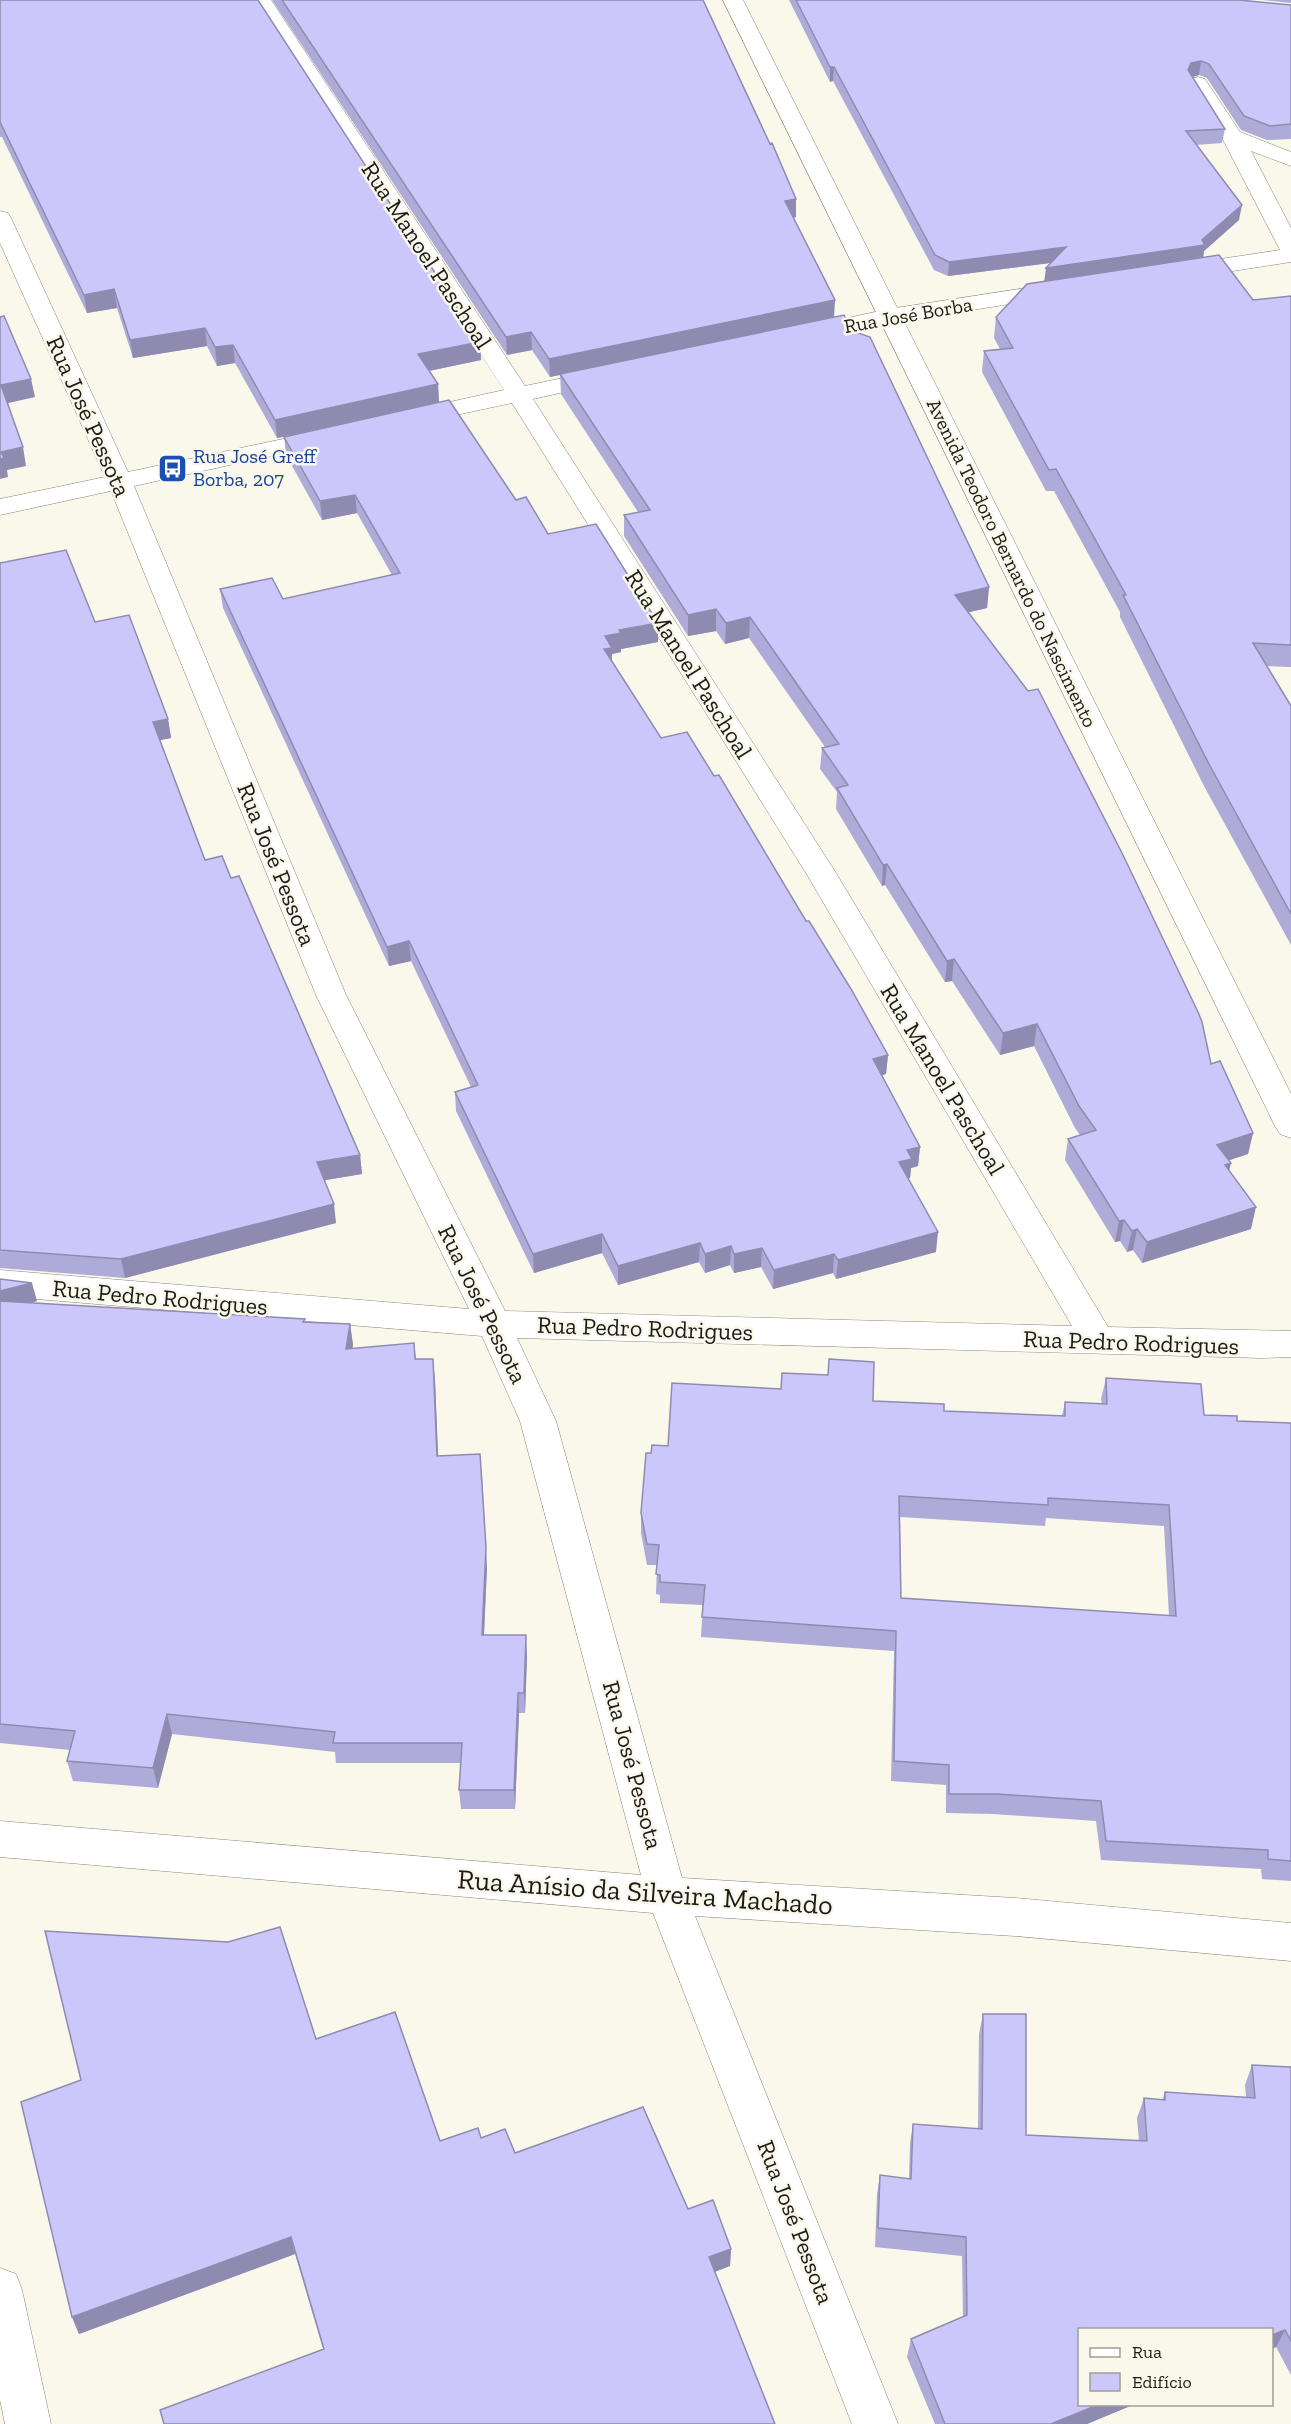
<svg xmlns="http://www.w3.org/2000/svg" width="1291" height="2424" viewBox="0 0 1291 2424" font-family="'Zilla Slab',serif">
	<rect width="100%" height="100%" fill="#faf7eb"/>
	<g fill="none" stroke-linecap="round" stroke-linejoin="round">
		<defs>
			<path id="minor" d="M251,0h20l254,386 80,-17 8,2 4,5 -4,5 -80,18 303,474 272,454 183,4v26l-29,1 -745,-20 39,83 126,457 333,20 276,25v38l-276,-25 -320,-20 203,508h-46l-199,-511 -653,-56v-36l641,54 -121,-454 -38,-85 -482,-40v-26l469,39 -153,-314 -205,-504 -111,24v-16l105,-22 -105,-234v-32l8,2 3,5 117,254 202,-43 9,2 3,5 -3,5 -9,2 -196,43 212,509 159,316 567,15 -266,-453 -294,-470 -103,22 -9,-2 -3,-5 3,-5 104,-23z
				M1198,77l7,2 35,53 51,20v14l-40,-15 40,77v34l-110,17 -8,-2 -3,-5 3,-5 8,-2 99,-15 -59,-114 -33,-53 3,-4z
				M1059,283l8,2 3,5 -3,5 -178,28 -84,18 -8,-2 -4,-5 4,-5 92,-20z
				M0,2268l16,6 6,16 29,134h-46l-5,-24z"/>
			<path id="tertiary" d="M723,0h20l548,1094v44l-11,-4 -5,-8z"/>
		</defs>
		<!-- minor casing -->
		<use href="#minor" stroke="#858277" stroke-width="1"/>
		<!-- tertiary casing -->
		<use href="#tertiary" stroke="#858277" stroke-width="1"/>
		<!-- minor -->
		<use href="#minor" fill="#fff" fill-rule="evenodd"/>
		<!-- tertiary -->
		<use href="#tertiary" fill="#fff" fill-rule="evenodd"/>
	</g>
	<!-- wall -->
	<path fill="#afabd8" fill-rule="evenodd" d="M0,0l480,342 1,18 -52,11 9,13 1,18 77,98 32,34 110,108 -37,7v3l-9,2v7l49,77 53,38 92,145 82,134 -2,19 -4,1 38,72 -2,19 -7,2 -1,10h-2l28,74 -100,27 -3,-6 -60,16 -12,-22 -27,6 -4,-8 -25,8 -6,-11 -81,23 -16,-32 -68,20 -78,-162 -1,-19 16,-5 -60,-126 -22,5 -166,-358 -3,-19 63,10 109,-24 -35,-62 -35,7 -36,-65 -2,-18 -7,1 -42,-75 -18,3 -10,-20 -74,12 -16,-50 -30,5 -85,-176h-2z
		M272,0h431l93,199v18l-3,1 41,99 155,270 -2,21 -18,4 242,452 42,69 -5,21 -19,6v11l22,58 -109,34 -9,-13 -6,2 -7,-11 -5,1 -50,-82 3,-21 12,-4 -5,-7 -41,-82 -34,9 -48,-74 -7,1 -60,-97 -3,1 -46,-77 1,-17 -17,-23 2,-21 3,-1 -76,-109 -24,6 -9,-13 -28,5 -64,-100v-21l14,-3 -77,-118 -1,-19 -10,2 -18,-27 -25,5z
		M789,0h450l52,5v134l-24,1 -26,-10 -34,-52 -8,-3 -7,2 33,52 -3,14 -26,2 43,75 -35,31 -1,7 50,42 38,-4v371l-24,-1 24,40v239l-87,-159 -84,-169v-5l-66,-121h-8l-64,-119 2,-21 16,-2 -6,-11 2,-21 49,-35 6,-19 -103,13 -14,-6 -101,-189 -3,1z
		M1262,0h29v3z
		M0,563l95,59 73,97 3,19 -11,2 45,120 155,295 2,19 -37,6 11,43 -211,55 -125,-10z
		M0,1279l37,22 -6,2 319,21 3,21 -1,4 62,-6 2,16 19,21 3,76 49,111 -3,68 43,21 -2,57h-6l-4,96h-54l-2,-19 2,-27h-125l-1,-11 -163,-18 -14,54 -85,-7 -6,-20 3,-11 -70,-7z
		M1106,1378l98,37 33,6 54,2v458l-29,-2 -1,-10 -160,-9 -5,-39 -103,-7 -47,-1v-28l-55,-4 3,-130 -193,-14 2,-32 -43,-2v-8l-4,-1 1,-29h-10l-6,-32v-20l10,-60 17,-7 205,-45 71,10 118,5 3,-14 37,2 -1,-5zM900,1517l145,9 1,-8 118,8 5,90 -268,-18z
		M983,2014l43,121 113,6 -2,-23 7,-20 18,2 3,-8 81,5 -1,-12 7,-20 39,2v308l-15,-28 -4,2v-19l-192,74h55l-48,20h-152l-28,-67 4,-18 52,-22 -1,-61 -87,-9 2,-53 3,-19 29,4 1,-36 3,-19 65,5 1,-95z
		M316,2039l124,102 41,-3 34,15 173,56 43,40 -1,17 -15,6 -392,77 -28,-95 -216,80 -7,-17z"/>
	<!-- shaded-wall -->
	<path fill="#8f8bb0" d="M1201,61l-2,14 -10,3 -1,-8 3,-7z
		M830,67h4l-1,14 -3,1z
		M796,199v18l-12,2 1,-18z
		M1242,205l-3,15 -35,31 -1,8 -159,24 2,-15 156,-28z
		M1066,247l-1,14 -117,15 1,-14z
		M114,289l3,19 -30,5 -3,-18z
		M835,300l-1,18 -284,59 -1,-18z
		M205,328l2,18 -74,12 -3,-18z
		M531,332l1,18 -25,5 -1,-18z
		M480,342l1,18 -62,13 -1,-19z
		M233,345l2,18 -18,3 -2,-19z
		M31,379l4,18 -31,7 -3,-19z
		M438,384l1,18 -162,36 -2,-18z
		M23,447l3,19 -19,4 1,7 -8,2v-20l1,-7z
		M355,495l2,18 -35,7 -2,-19z
		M989,587l-2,21 -34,8 2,-21z
		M716,609v22l-28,5v-21z
		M750,617l-1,21 -24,6 1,-21z
		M658,623v19l-37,7v3l-9,2v13l-7,1v-32l14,-6z
		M168,719l3,19 -15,3 -3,-19z
		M887,864l-2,21 -3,1 1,-21z
		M409,941l2,20 -22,5 -2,-19z
		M954,959l-2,22 -7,1 2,-21z
		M1037,1024l-3,22 -34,9 3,-22z
		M888,1055l-2,19 -15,4 2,-19z
		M1253,1133l-5,21 -36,12 5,-21z
		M920,1147l-2,19 -7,2 -1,10 -13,3 2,-19 8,-12z
		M360,1155l2,19 -42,7 -3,-19z
		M1231,1163l-5,21 -1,-19z
		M334,1204l2,19 -211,55 -4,-19z
		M1256,1207l-5,22 -109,34 5,-21z
		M1124,1220l-4,21 -5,1 4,-21z
		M1137,1229l-4,21 -6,2 5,-21z
		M938,1232l-2,20 -100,27 2,-19z
		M602,1234v19l-68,20 -1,-19z
		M700,1243l-1,19 -81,23v-19z
		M731,1246l-1,19 -25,8v-19z
		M762,1248l-1,19 -27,6v-19z
		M834,1254l-1,19 -60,16 1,-19z
		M32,1283l5,18 -37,10v-20z
		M350,1324l3,21 -4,26 -3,-22z
		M433,1359l2,21 4,97 -2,-21z
		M482,1475l5,92 -4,89 -1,-21z
		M526,1635l1,21 -2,57 -1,-20z
		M518,1693l1,20 -4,96 -1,-19z
		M167,1714l5,20 -14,54 -5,-20z
		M291,2237l4,17 -216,80 -7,-17z
		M731,2249l-1,17 -22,8 1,-17z
		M1285,2330l-9,17 -4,2v-14z
		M1100,2404h35l-48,20h-36z"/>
	<!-- building -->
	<path fill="#ccc7fb" stroke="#8f8bb0" stroke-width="1.5" fill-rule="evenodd" d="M0,0h258l222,342 -62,12 20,30 -163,36 -42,-75 -18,2 -10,-19 -75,12 -16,-51 -30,6 -84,-173z
		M282,0h421l67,144 2,-1 24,56 -11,2 50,99 -286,59 -18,-27 -25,5z
		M796,0h443l52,5v119l-21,2 -26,-10 -35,-52 -8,-3 -10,2 -3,7 37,59 -39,2 56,74 -40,35 3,5 -159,23 20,-21 -117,15 -14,-7 -101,-188h-4z
		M1219,255l34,45 38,-4v349l-38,-2 38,63v208l-82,-150 -86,-169h3l-70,-126 -7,1 -65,-119 29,-3 -17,-31 31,-33z
		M844,315l8,16 18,6 119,250 -34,8 73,96 10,-2 85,166 75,157 4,10 9,42 9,-3 33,72 -36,12 14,18 -6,2 31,42 -109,35 -10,-13 -5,2 -8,-11 -5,1 -51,-82 28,-9 -17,-24 -42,-82 -34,9 -49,-74 -7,2 -60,-97 -4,1 -46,-77 11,-3 -26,-37 17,-4 -89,-127 -24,6 -10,-14 -28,6 -64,-100 26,-5 -90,-136z
		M4,316l27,63 -30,6 22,62 -22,5 3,6 -4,1v-142z
		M449,400l67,100 10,-3 22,37 48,-10 62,99 -39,7 2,3 -16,3 7,12 -8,1 57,89 26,-6 27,44 5,-1 87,146h3l42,68 37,66 -15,4 47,88 -13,3 5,9 -13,3 39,70 -100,28 -4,-6 -60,16 -12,-22 -28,6 -3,-8 -26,8 -5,-11 -82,23 -16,-32 -69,20 -78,-162 23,-7 -69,-144 -22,6 -167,-358 52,-11 11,21 117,-26 -45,-78 -35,6 -36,-64z
		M66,550l29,72 34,-7 39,104 -15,3 52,138 17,-4 9,22 8,-2 121,279 -43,7 17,42 -213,55 -121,-9v-687z
		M0,1279l32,4 -32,8z
		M0,1301l305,18 -2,3 47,2 -4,25 68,-6 1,16h18l4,97 43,-2 6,93 -4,88h44l-2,58h-6l-4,97h-55l3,-47h-129l2,-11 -168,-18 -14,54 -86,-7 8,-30 -75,-7z
		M829,1359l45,3 -1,39 71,3v7l121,5v-14l42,2 -1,-26 95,6 3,31 33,1v5l54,2v438l-23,-2v-9l-162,-9 -5,-40 -104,-7h-48v-29l-55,-4 2,-130 -194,-14 3,-32 -45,-3v-7l-4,-1 3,-29 -12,-1 -6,-31 5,-60h5l1,-8 16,1 4,-63 109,6 1,-16 46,2zM899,1496l149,9v-7l121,7 7,111 -275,-18z
		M280,1927l36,112 79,-27 45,129 38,-13 3,10 24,-9 10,24 128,-46 45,102 25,-9 18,49 -22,8 66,167h-611l-4,-14 164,-61 -33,-112 -219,80 -51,-215 60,-22 -36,-149 183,11z
		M983,2014h43v121l121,6 -3,-43 21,2v-8l90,6 -3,-33 39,2v274l-6,-11 -13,5v-5h-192v74h20l-49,20h-106l-34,-85 56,-24 -1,-78 -88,-9 2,-53 31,4 2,-55 69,5z"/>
	<!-- icons -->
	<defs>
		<symbol id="bus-square" viewBox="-11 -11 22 22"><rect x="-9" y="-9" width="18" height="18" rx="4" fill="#1a4fb4" stroke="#faf7eb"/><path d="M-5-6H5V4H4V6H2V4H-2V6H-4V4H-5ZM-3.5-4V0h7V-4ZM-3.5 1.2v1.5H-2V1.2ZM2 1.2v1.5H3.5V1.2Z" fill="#fff"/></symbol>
	</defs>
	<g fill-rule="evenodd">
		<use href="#bus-square" x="156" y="452" width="33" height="33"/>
	</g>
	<g text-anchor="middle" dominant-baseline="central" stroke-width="5" stroke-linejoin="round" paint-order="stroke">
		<!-- far-street labels -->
		<g font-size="20" fill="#1c1b17" stroke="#faf7eb">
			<text transform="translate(908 315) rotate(-10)">Rua José Borba</text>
			<text transform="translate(1012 563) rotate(64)">Avenida Teodoro Bernardo do Nascimento</text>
		</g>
		<!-- far-transit labels -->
		<g font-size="20" fill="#164399" stroke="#faf7eb" text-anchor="start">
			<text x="193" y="456">Rua José Greff<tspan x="193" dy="23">Borba, 207</tspan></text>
		</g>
		<!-- street labels -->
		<g font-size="24" fill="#1c1b17" stroke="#faf7eb">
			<text transform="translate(427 255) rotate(57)">Rua Manoel Paschoal</text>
			<text transform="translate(89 416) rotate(66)">Rua José Pessota</text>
			<text transform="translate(689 664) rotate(58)">Rua Manoel Paschoal</text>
			<text transform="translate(277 864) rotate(68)">Rua José Pessota</text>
			<text transform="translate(943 1079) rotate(59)">Rua Manoel Paschoal</text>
			<text transform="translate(160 1297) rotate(5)">Rua Pedro Rodrigues</text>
			<text transform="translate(483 1304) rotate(64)">Rua José Pessota</text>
			<text transform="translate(645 1328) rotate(2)">Rua Pedro Rodrigues</text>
			<text transform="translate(1131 1342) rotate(2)">Rua Pedro Rodrigues</text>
			<text transform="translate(633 1765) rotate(75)">Rua José Pessota</text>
			<text transform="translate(796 2222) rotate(69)">Rua José Pessota</text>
		</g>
		<!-- near-street labels -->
		<g font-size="28" fill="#1c1b17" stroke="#faf7eb">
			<text transform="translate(645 1892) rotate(4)">Rua Anísio da Silveira Machado</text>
		</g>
	</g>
	<!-- legend -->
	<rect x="1078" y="2328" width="195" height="78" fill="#faf7eb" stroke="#a19f96" stroke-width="1.5"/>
	<rect x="1090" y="2348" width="30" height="9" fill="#ffffff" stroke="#a19f96" stroke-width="1.5"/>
	<text x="1132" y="2358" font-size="18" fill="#1c1b17">Rua</text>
	<rect x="1090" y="2373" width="30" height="18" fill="#ccc7fb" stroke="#a19f96" stroke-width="1.5"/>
	<text x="1132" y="2388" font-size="18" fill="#1c1b17">Edifício</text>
</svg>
